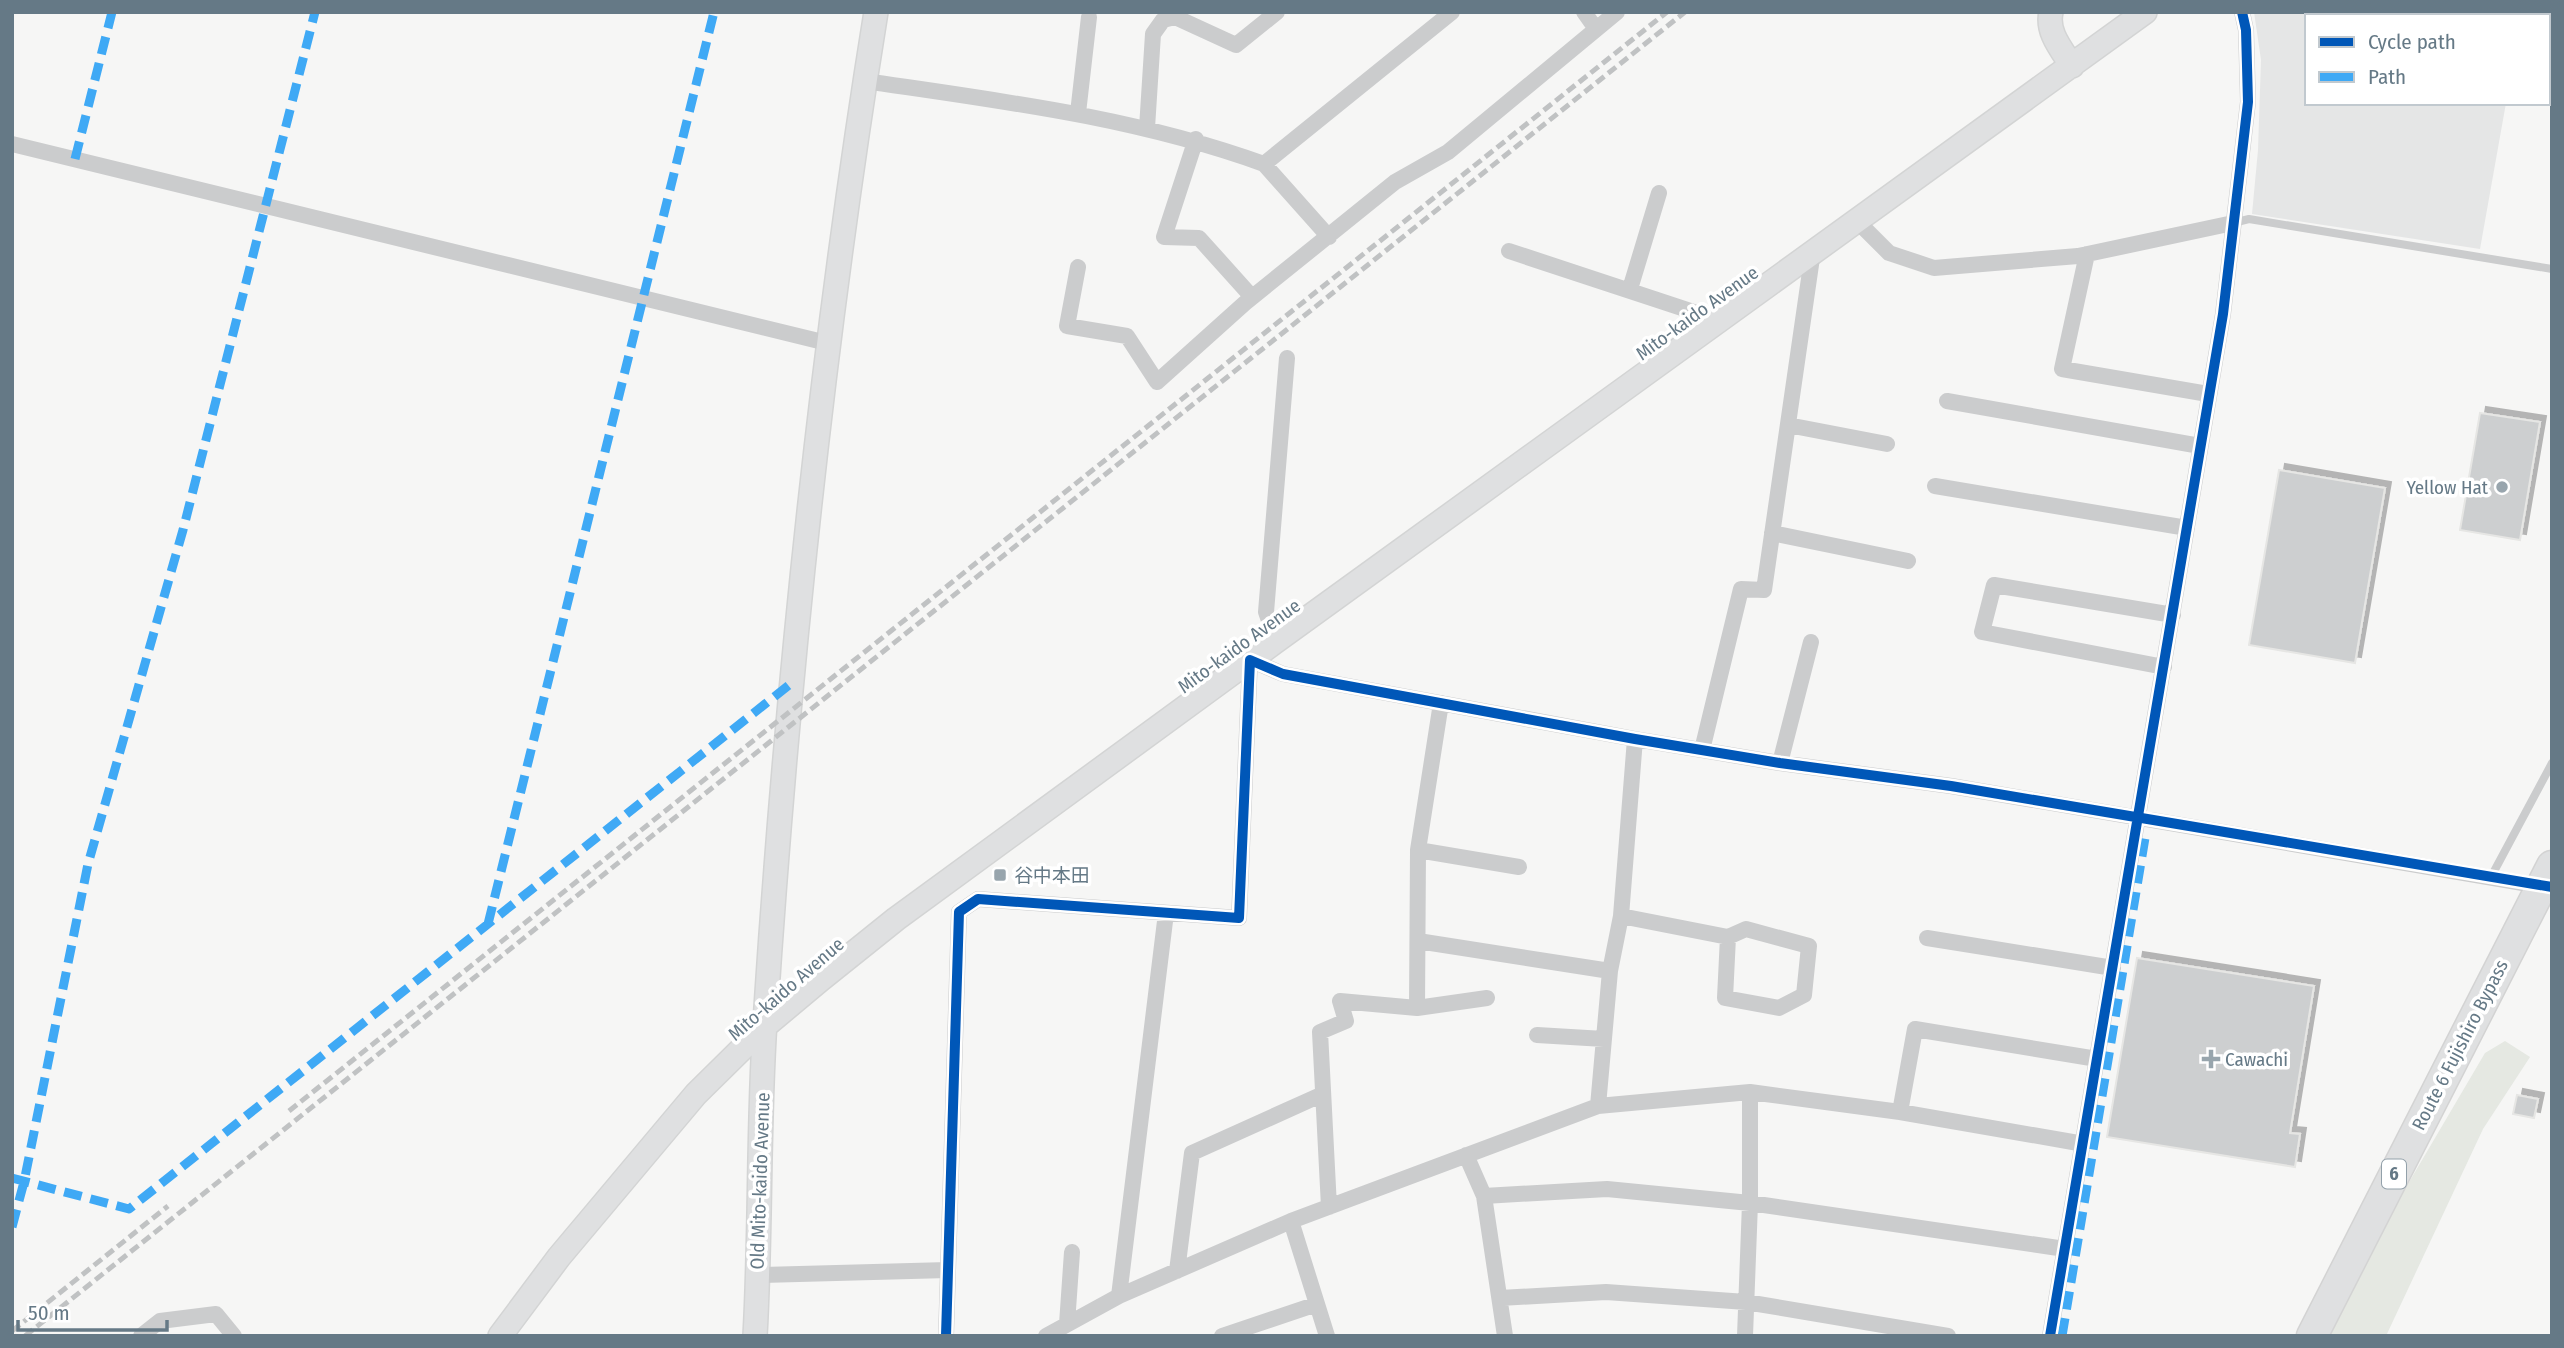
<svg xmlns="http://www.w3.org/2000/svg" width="2564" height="1348" viewBox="0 0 2564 1348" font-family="'Fira Sans Condensed','Noto Sans JP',sans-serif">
	<defs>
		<filter id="shadow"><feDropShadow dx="6" dy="-6" stdDeviation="0" flood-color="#0004"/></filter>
	</defs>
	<rect width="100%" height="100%" fill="#f6f6f5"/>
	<!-- built -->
	<path fill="#e5e6e6" d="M2254,12h268v4h-215v87h199l-26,146 -228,-35 6,-64 3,-90z"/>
	<!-- green -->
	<path fill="#e5e8e2" d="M2505,1041l25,16 -47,72 -97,207h-56l75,-147 80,-136z"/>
	<!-- building -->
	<path fill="#cdcfd0" stroke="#e6e6e4" stroke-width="2" filter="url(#shadow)" d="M2480,413l60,9 -20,118 -60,-10z
		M2279,470l106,18 -30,175 -106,-18z
		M2137,958l177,28 -24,147 10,1 -5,33 -188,-30z
		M2517,1095l21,4 -4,19 -21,-4z"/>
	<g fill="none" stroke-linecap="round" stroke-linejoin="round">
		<defs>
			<path id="secondary" d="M2051,12c-5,20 11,38 21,54
				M500,1336l59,-79 137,-163 69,-68 55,-46 76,-61 380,-278 869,-629
				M755,1336c6,-105 3,-210 10,-314 22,-339 57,-675 111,-1010"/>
			<path id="highway" d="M2312,1336l240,-470"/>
		</defs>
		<!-- secondary casing -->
		<use href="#secondary" stroke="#d3d4d4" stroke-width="26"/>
		<!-- highway casing -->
		<use href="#highway" stroke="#d3d3d3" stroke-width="33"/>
		<!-- lane -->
		<path stroke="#cbcccd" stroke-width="8" d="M2233,223l16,-4 303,50
			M2491,877l61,-114"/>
		<!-- street -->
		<path stroke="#cbcccd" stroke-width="16" d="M1584,12l12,17
			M865,81c136,20 269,36 399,83l188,-152
			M1078,113l11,-96
			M1147,128l6,-94 10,-14 12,-3 61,28 41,-33
			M1196,139l-32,98 35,1 53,59
			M12,144l815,199
			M1264,164l65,73
			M1856,220l33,33 45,15 144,-12 155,-33
			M1509,251l209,69
			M2087,254l-25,115 146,25
			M1078,267l-11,59 60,10 30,46 88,-79 150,-121 53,-30 169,-140
			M1630,289l29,-96
			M1947,401l253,45
			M1788,425l99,19
			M1935,486l252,42
			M1772,533l136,28
			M1276,641l-10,-29 21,-254
			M2164,667l-182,-35 12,-47 179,30
			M1702,750l39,-161 23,1 49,-339
			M1780,763l31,-121
			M1418,850l101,17
			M1621,916l107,21 -3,61 54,10 25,-13 5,-49 -63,-17 -18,8
			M1927,938l186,30
			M1418,941l192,30
			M1417,1008l1,-158 23,-147
			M1537,1035l67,4
			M1598,1106l12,-135 11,-55 14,-177
			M1900,1112l15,-83 182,30
			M1466,1155l18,41 21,140
			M1484,1196l123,-7 143,14 315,46
			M1329,1207l-9,-175 26,-11 -6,-20 77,7 70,-10
			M1291,1221l36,115
			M1177,1271l15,-118 131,-59
			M758,1275l190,-5
			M1119,1296l47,-383
			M1500,1298l106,-6 140,10 202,34
			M1067,1324l5,-72
			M141,1336l19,-15 56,-7 18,22
			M946,1336l13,-424 19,-13 261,19 11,-258 33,14 352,65 145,24 171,23 595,101
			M1046,1336l73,-40 172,-75 307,-115 152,-14 150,20 184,32
			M1222,1336l95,-32
			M1745,1336l5,-133v-111
			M2050,1336l173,-1022 25,-212 -2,-72 -4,-18"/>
		<!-- secondary -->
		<use href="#secondary" stroke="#dfe0e1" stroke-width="23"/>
		<!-- highway -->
		<use href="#highway" stroke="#dfe0e1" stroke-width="30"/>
		<!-- rail -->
		<path stroke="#c0c2c3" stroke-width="5" stroke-dasharray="10 5" stroke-linecap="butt" d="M289,1111l1378,-1099
			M12,1331l156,-125
			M25,1336l1660,-1324"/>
		<!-- quiet -->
		<path stroke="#3fa9f5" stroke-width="9" stroke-dasharray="18 9" stroke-linecap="butt" d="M75,159l37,-147
			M488,924l226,-912
			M12,1178l117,31 660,-524
			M12,1227l12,-45 64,-318 95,-334 132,-518
			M2062,1336l84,-504"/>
		<defs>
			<path id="cycleway" d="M946,1336l13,-424 19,-13 261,19 11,-258 33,14 352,65 145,24 171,23 601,101
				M2050,1336l173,-1022 25,-212 -2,-72 -4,-18"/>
		</defs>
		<!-- cycleway casing -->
		<use href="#cycleway" stroke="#fff" stroke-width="15"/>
		<!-- cycleway -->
		<use href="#cycleway" stroke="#0057b8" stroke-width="10"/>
	</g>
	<!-- markers -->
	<g fill="#98a5ad" stroke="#fff" stroke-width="2.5">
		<circle cx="2502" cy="487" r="7"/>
		<rect x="993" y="868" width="14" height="14" rx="3.5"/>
		<path d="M2207.5 1048.5h7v7h7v7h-7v7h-7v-7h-7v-7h7z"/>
	</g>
	<g text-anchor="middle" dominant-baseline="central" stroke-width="7" stroke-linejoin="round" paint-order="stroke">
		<!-- shield labels -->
		<rect fill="#fff" stroke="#93a1aa" stroke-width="2" x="2382" y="1159.5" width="24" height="29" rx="5"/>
		<g font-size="18" font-weight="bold" fill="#657986">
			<text x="2394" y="1174">6</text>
		</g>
		<!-- street labels -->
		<g font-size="19" fill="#657986" stroke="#fff">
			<text transform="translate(1697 313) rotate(-36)">Mito-kaido Avenue</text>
			<text transform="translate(1239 646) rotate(-36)">Mito-kaido Avenue</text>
			<text transform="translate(786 989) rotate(-41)">Mito-kaido Avenue</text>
			<text transform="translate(2460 1045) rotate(-63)">Route 6 Fujishiro Bypass</text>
			<text transform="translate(760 1181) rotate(-88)">Old Mito-kaido Avenue</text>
		</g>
		<!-- poi labels -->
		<g font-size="19" fill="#657986" stroke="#fff" text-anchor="start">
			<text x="2488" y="487" text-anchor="end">Yellow Hat</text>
			<text x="1014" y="875">谷中本田</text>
			<text x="2225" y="1059">Cawachi</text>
		</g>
	</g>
	<!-- border -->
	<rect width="2564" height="1348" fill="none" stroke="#657986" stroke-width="28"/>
	<!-- legend -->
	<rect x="2305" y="14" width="245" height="91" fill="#ffffff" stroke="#c1c9cf" stroke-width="2"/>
	<rect x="2319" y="37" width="35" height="10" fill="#0057b8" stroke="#c1c9cf" stroke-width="2"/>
	<text x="2368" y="49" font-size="21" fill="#657986">Cycle path</text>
	<rect x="2319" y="72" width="35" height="10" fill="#3fa9f5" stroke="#c1c9cf" stroke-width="2"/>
	<text x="2368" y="84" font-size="21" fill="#657986">Path</text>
	<!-- scale -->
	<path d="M18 1320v10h149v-10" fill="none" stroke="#657986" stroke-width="3.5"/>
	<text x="28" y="1320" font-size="21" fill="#657986" stroke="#ffffff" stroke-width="5" paint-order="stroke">50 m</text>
</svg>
